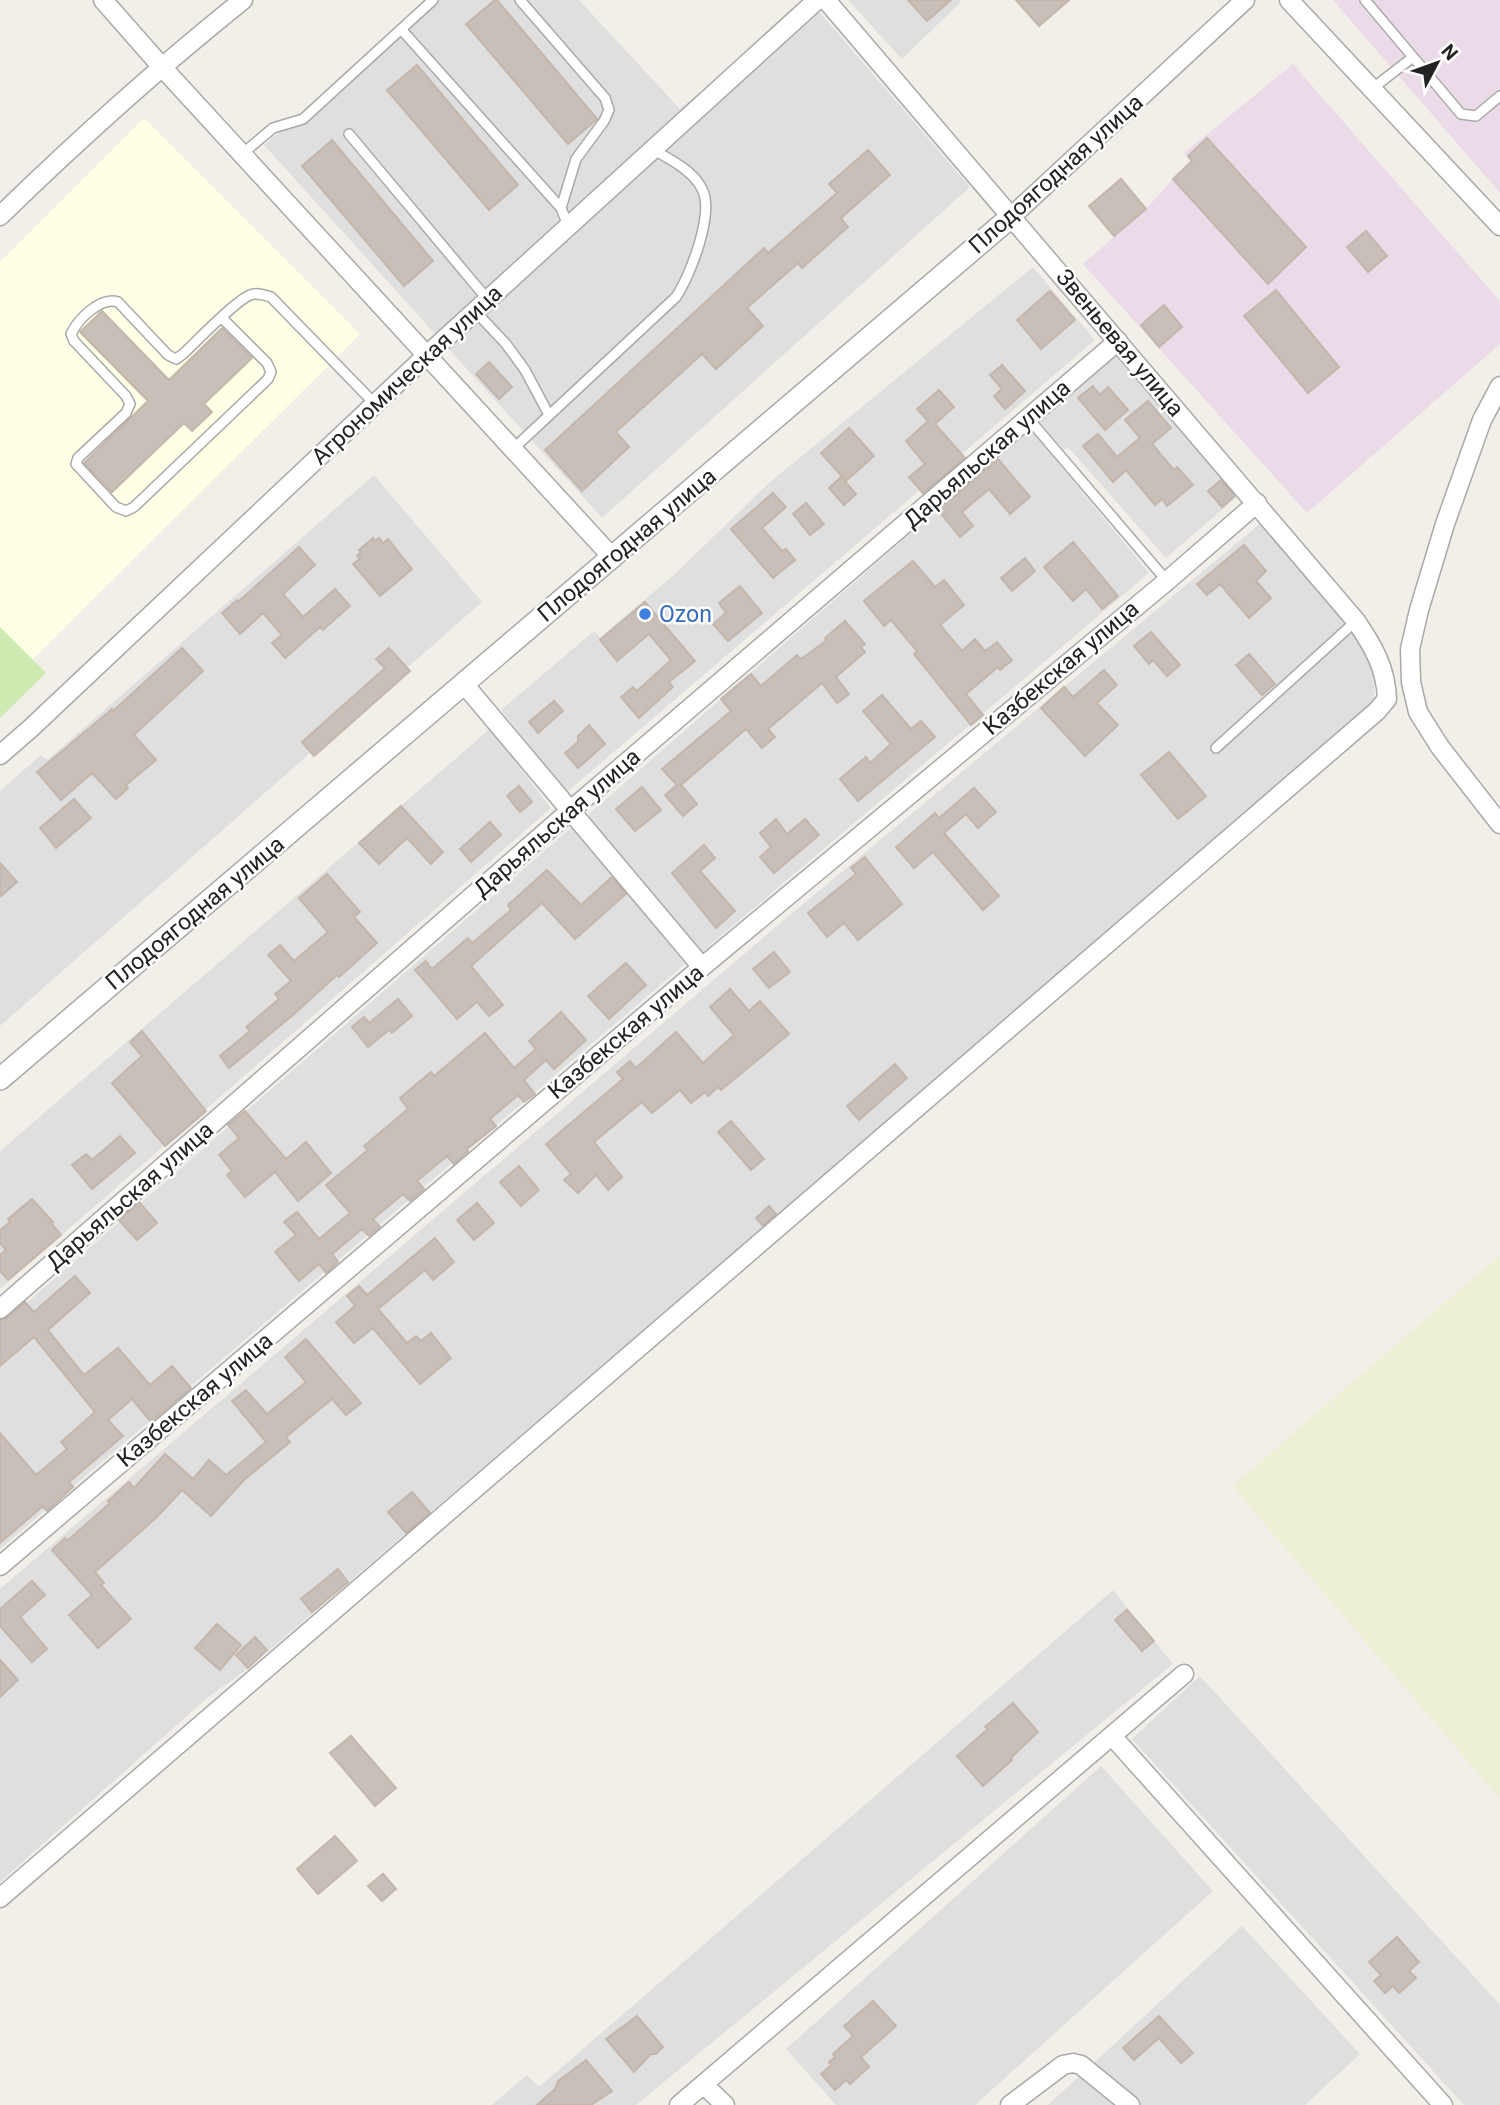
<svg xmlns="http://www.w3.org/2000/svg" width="1500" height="2105" viewBox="0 0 1500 2105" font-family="Roboto,sans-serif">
	<rect width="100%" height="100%" fill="#f2efe9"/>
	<!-- residential -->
	<path fill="#e0dfdf" d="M433,0h146l101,109 129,-109 161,187 -368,331 -338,-373z
		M848,0h111l2,2 -59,57z
		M1033,267l62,73 -528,452 -66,-82 93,-79 6,6 75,-63 95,-92z
		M1115,355l123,141 -72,62 -98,-111 -4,3 -25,-29z
		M1030,429l119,144 -447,379 -115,-136z
		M374,475l108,127 -482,424v-235l41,-36 6,5z
		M1262,522l77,92 34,51 2,39 -1129,966 -39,28 -207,184v-293l778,-664z
		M490,729l61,79 -551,481v-138z
		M573,826l112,138 -685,585v-223z
		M1113,1590l60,74 -537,441h-144l35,-30 12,12z
		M1200,1676l300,329v100h-36l-332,-366z
		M1101,1766l112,125 -238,214h-139l-50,-56z
		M1242,1926l118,128 -55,51h-257z"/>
	<!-- industrial -->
	<path fill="#ebdbe8" d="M1333,0h167v194v-1z
		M1293,64l207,237v43l-193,169 -224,-249 63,-55 27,-30 18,-17 -7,-9z"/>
	<!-- education -->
	<path fill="#ffffe5" d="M144,118l216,216 -328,326 -32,-33v-365z"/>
	<!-- farmland -->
	<path fill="#eef0d5" d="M1500,1255v544l-268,-313z"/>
	<!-- grass -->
	<path fill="#cdebb0" d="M0,627l46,46 -46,45z"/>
	<!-- building -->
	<path fill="#c7bfb8" stroke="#c4b6ab" stroke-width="2" d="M495,0h2l100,119 -29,25 -102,-120z
		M908,0h43l-24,21z
		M1016,0h53l-30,26z
		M417,65l101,120 -29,25 -102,-120z
		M1207,138l99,109 -38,37 -95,-105 19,-18 -4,-5z
		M332,140l101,121 -29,25 -102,-120z
		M868,150l22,25 -49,43 7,9 -46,41 -4,-5 -51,45 16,18 -47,43 -14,-15 -86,78 13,15 -47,44 -37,-41 219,-202 4,5 69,-60 -8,-9z
		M1121,179l25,30 -32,27 -25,-30z
		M1366,231l21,25 -19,16 -21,-25z
		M1276,290l63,77 -31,26 -64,-77z
		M1050,291l25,29 -34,29 -24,-29z
		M1164,305l18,22 -23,20 -18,-22z
		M102,311l67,69 53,-52 30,30 -48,46 8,8 -20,19 -8,-8 -72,69 -28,-29 64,-62 -68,-69z
		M489,362l23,25 -13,12 -23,-25z
		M1002,365l23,26 -20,18 -11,-13 8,-7 -12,-14z
		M1093,386l7,9 8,-8 20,23 -23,20 -27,-32z
		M939,390l15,17 -19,17 30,34 -42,35 -14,-16 16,-13 -19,-23 22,-20 -11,-12z
		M1148,401l23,27 -19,16 22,26 3,-3 16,18 -26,21 -5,-7 -7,6 -29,-35 -13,12 -30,-36 15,-12 19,23 23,-19 -15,-18z
		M849,428l25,28 -28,25 -25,-28z
		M998,459l32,38 -20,17 -21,-25 -27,23 11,14 -13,11 -22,-27z
		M841,477l15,17 -12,11 -15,-17z
		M1221,480l14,16 -13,11 -14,-16z
		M773,493l13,14 -24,21 20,23 4,-2 9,11 -22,18 -42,-49z
		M806,503l18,21 -14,11 -17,-21z
		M373,538l2,3 4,-3 4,5 5,-4 24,30 -32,27 -27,-32 7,-5 -3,-3 4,-4 -2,-2z
		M1073,542l45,54 -16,13 -16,-20 -13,12 -29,-34z
		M1244,545l22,26 -10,10 15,17 -22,20 -29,-34 -13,11 -10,-11z
		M299,547l16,18 -32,29 20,23 32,-28 15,17 -27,24 -3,-3 -35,31 -13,-15 10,-8 -19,-22 -23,21 -18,-21 15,-13 1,2z
		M1025,558l10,13 -23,20 -11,-13z
		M913,561l22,26 9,-7 20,25 -24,20 22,26 13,-12 10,12 12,-9 15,18 -12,10 -2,-3 -32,27 17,21 -12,10 -57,-71 3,-3 -26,-31 -7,6 -20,-25z
		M740,586l22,27 -34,28 -15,-17 13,-11 -7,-10z
		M645,602l50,59 -26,21 4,5 -34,31 -18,-21 12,-10 4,4 34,-31 -22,-26 -32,27 -17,-21z
		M845,621l20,23 -4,3 4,5 -29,25 13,17 -12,9 -15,-20 -54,46 7,8 -13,11 -16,-19 -65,56 16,19 -14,12 -18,-21 12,-10 -15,-16 69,-58 -10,-12 30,-25 10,12 36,-31 4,4 26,-19 -2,-2z
		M1151,632l29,33 -13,11 -14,-16 -4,4 -15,-18z
		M182,648l21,23 -69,64 22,25 -30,25 2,3 -12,11 -24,-26 -31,27 -24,-28 75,-63 1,2z
		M389,648l21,23 -96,85 -12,-14 83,-74 -9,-9z
		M1249,654l26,30 -13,11 -26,-30z
		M1104,670l13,15 -20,18 21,22 -33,31 -44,-48 23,-21 9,10z
		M882,695l29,34 10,-8 14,16 -77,64 -18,-22 26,-22 4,6 21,-19 -28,-33z
		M554,701l9,10 -25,22 -9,-11z
		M589,725l16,19 -27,24 -13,-15 13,-11v-6z
		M1169,752l37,44 -28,23 -37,-44z
		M519,786l13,16 -12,10 -13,-16z
		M642,787l19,23 -26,21 -19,-22z
		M974,788l22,24 -18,16 -12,-14 -22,19 55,63 -16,14 -50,-58 -19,16 -18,-21 39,-34 4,5z
		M74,799l17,19 -35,30 -16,-20z
		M401,806l42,46 -12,12 -24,-26 -28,26 -20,-21z
		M776,819l11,15 18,-15 14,16 -45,38 -14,-16 11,-10 -11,-14z
		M490,822l11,13 -30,27 -11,-13z
		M704,845l11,13 -15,13 35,40 -19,17 -44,-55z
		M865,857l37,47 -44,36 -14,-17 -17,14 -19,-24 48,-39 -5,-6z
		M0,863l17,19 -17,15z
		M547,870l34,35 31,-28 14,17 -51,45 -33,-36 -71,63 32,39 -14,11 -12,-14 -20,17 -42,-49 11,-9 6,8 36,-31 4,5 39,-33 -3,-5z
		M327,874l33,38 -6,5 23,26 -38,34 -2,-2 -44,40 -64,53 -9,-12 30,-25 -4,-4 33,-28 -4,-5 16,-13 -23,-26 12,-10 14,16 34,-29 -29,-34z
		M774,952l16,20 -21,16 -16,-19z
		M626,963l20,22 -37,34 -21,-23z
		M730,989l19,22 11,-10 29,33 -68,56 -3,-3 -10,9 -3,-4 -14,11 -11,-13 -28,23 -10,-11 -48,40 28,35 -14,13 -12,-15 -18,18 -14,-13 7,-6 -25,-30 77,-65 -6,-7 13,-11 6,7 40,-36 27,31 31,-28 -24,-28z
		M398,999l14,17 -20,17 -3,-3 -21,17 -16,-20 12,-10 5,6z
		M561,1012l25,28 -32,29 -8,-9 -22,20 11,14 -11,8 -6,-7 -28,24 6,7 -29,23 1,2 -14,13 -7,-8 -30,25 7,8 -14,12 -7,-7 -30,25 7,8 -11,9 -7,-7 -30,25 6,8 -12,11 -7,-9 -20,17 -24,-29 21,-17 -12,-13 13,-10 22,27 31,-26 -24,-28 42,-35 -4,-4 44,-37 -8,-11 31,-26 3,4 51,-43 29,35 22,-19 -7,-8z
		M142,1031l64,80 -41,35 -53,-63 30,-27 -12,-14z
		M895,1064l12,14 -48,42 -12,-14z
		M245,1111l41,48 20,-17 25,31 -33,28 -23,-29 -30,25 -18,-22 5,-4 -13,-16 20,-17 -11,-13z
		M731,1121l33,38 -13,11 -33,-38z
		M120,1136l15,17 -43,36 -20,-24 14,-11 6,6z
		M519,1166l20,24 -18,16 -21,-24z
		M32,1199l21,23 -2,1 10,12 -53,45 -8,-9v-16l6,-5 -6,-7v-13l10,-8 -2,-3z
		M139,1202l18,21 -20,17 -18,-20z
		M477,1203l17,20 -20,17 -17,-20z
		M769,1206l7,8 -13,12 -7,-8z
		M435,1238l19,24 -21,18 -8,-10 -47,39 29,34 9,-7 5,5 10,-8 20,25 -31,26 -47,-56 -19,15 -18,-21 19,-16 -8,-10 12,-10 8,9z
		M75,1276l15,17 -42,37 36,45 34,-27 32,37 22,-19 19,22 -40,34 -19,-23 -24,21 15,16 -54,46 4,5 -15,14 -11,10 -4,-5 -43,37v-110l36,42 31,-26 -6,-7 34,-30 -61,-75 -34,29v-46l7,-2 18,-16 9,10z
		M306,1339l55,64 -15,12 -14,-16 -46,38 4,5 -46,38 -33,36 -29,-26 -25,27 -62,55 9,11 -3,2 30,34 -33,29 -29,-33 23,-20 -40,-45 13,-12 2,3 43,-38 -2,-2 21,-19 5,6 31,-34 28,25 16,-19 17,15 40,-33 -34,-41 14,-11 21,24 39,-32 -21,-25z
		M412,1492l18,21 -24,20 -18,-21z
		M338,1569l10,13 -36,30 -11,-13z
		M32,1581l13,14 -25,22 27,32 -15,13 -32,-36v-17z
		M1127,1610l27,31 -12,10 -27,-31z
		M217,1624l24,21 -21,25 -25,-22z
		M255,1637l12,13 -19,18 -12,-13z
		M0,1660l18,20 -18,17z
		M1013,1703l25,29 -27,26 1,2 -29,26 -26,-30 31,-27 -3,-2z
		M351,1736l45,52 -21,18 -45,-53z
		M335,1836l22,25 -39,33 -21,-25z
		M383,1874l13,15 -14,12 -14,-15z
		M1397,1937l22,25 -10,9 7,7 -17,15 -6,-7 -8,7 -11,-12 7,-6 -12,-13z
		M873,2001l23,25 -35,31 8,10 -19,17 -4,-4 -11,10 -14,-16 10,-9 -2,-3 6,-5 -2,-3 20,-18 -9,-10z
		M637,2016l26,31 -7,7h-5l-17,18 -28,-33z
		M1159,2016l34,37 -12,10 -22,-25 -25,22 -11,-12z
		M586,2060l26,31 -21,14h-54l18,-16 3,-8z"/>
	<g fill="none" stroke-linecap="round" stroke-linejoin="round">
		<defs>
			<path id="service" d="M520,0l85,98 4,12 -5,11 -28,38 -15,49
				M1365,0l96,114 15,2 24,-20
				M401,29l160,179 7,17
				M1373,88l40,-31
				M349,134l139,166
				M242,154l31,-26 30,-9 130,-119
				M475,311l31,33 19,26 24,45
				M222,318l45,45 4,9 -3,7 -134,128 -8,4 -10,-4 -40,-43 2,-6 48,-45 4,-9 -4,-8 -52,-55 -3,-7c7,-15 30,-38 47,-32l50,53 8,4 7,-5c14,-13 51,-52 67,-59 7,-3 14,0 21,2l104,107
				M1028,418l139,163
				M513,449l163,-152c14,-21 39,-84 26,-108 -9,-19 -33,-30 -50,-40
				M1216,748l140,-127"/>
			<path id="minor" d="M103,0l58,66 451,491
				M1289,0l211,226
				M0,216c78,-76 158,-148 243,-216
				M1012,216l233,-216
				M1500,386l-18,34 -37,104 -26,86 -9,39 1,33 7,30 22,35 60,77
				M464,684l238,283
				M0,755l31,-27 396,-373 390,-355
				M0,1309l571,-499 547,-469
				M0,1566l702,-599 465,-386 90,-78
				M1112,1736l331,369
				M0,1898l1377,-1187 10,-12c-1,-31 -14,-53 -31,-78l-530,-621
				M704,2085l21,20
				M679,2105l505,-431
				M1010,2105l53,-40 10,-2 8,2 49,40"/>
			<path id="tertiary" d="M0,1079l1012,-863"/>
		</defs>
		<!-- service casing -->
		<use href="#service" stroke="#a9a9a9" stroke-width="12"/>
		<!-- minor casing -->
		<use href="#minor" stroke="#a9a9a9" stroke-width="21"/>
		<!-- tertiary casing -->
		<use href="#tertiary" stroke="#a9a9a9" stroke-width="24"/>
		<!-- service -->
		<use href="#service" stroke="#fff" stroke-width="9"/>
		<!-- minor -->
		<use href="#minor" stroke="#fff" stroke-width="18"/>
		<!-- tertiary -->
		<use href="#tertiary" stroke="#fff" stroke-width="21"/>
	</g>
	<!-- markers -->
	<circle fill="#3f7fe0" stroke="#fff" stroke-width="2.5" cx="645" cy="614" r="7"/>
	<g text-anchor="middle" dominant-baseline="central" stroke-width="5" stroke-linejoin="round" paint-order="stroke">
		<!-- street labels -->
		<g font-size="23" fill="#222" stroke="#fff">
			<text transform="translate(1056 174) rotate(-42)">Плодоягодная улица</text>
			<text transform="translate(1120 343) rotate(50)">Звеньевая улица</text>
			<text transform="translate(407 375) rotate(-43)">Агрономическая улица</text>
			<text transform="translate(987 454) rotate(-41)">Дарьяльская улица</text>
			<text transform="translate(627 545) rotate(-40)">Плодоягодная улица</text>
			<text transform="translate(1061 668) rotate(-40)">Казбекская улица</text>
			<text transform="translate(557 823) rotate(-41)">Дарьяльская улица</text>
			<text transform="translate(195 913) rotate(-40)">Плодоягодная улица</text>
			<text transform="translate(626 1032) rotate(-40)">Казбекская улица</text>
			<text transform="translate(130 1196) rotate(-41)">Дарьяльская улица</text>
			<text transform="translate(195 1400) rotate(-40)">Казбекская улица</text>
		</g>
		<!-- shop labels -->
		<g font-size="23" fill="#366cbe" stroke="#fff" text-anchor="start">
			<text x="659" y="614">Ozon</text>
		</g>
	</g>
	<!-- north arrow -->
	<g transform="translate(1437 63) rotate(49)" stroke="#ffffff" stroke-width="5" paint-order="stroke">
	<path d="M0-5L12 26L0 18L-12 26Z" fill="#222222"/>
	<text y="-10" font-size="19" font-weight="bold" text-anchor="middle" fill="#222222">N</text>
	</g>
</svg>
